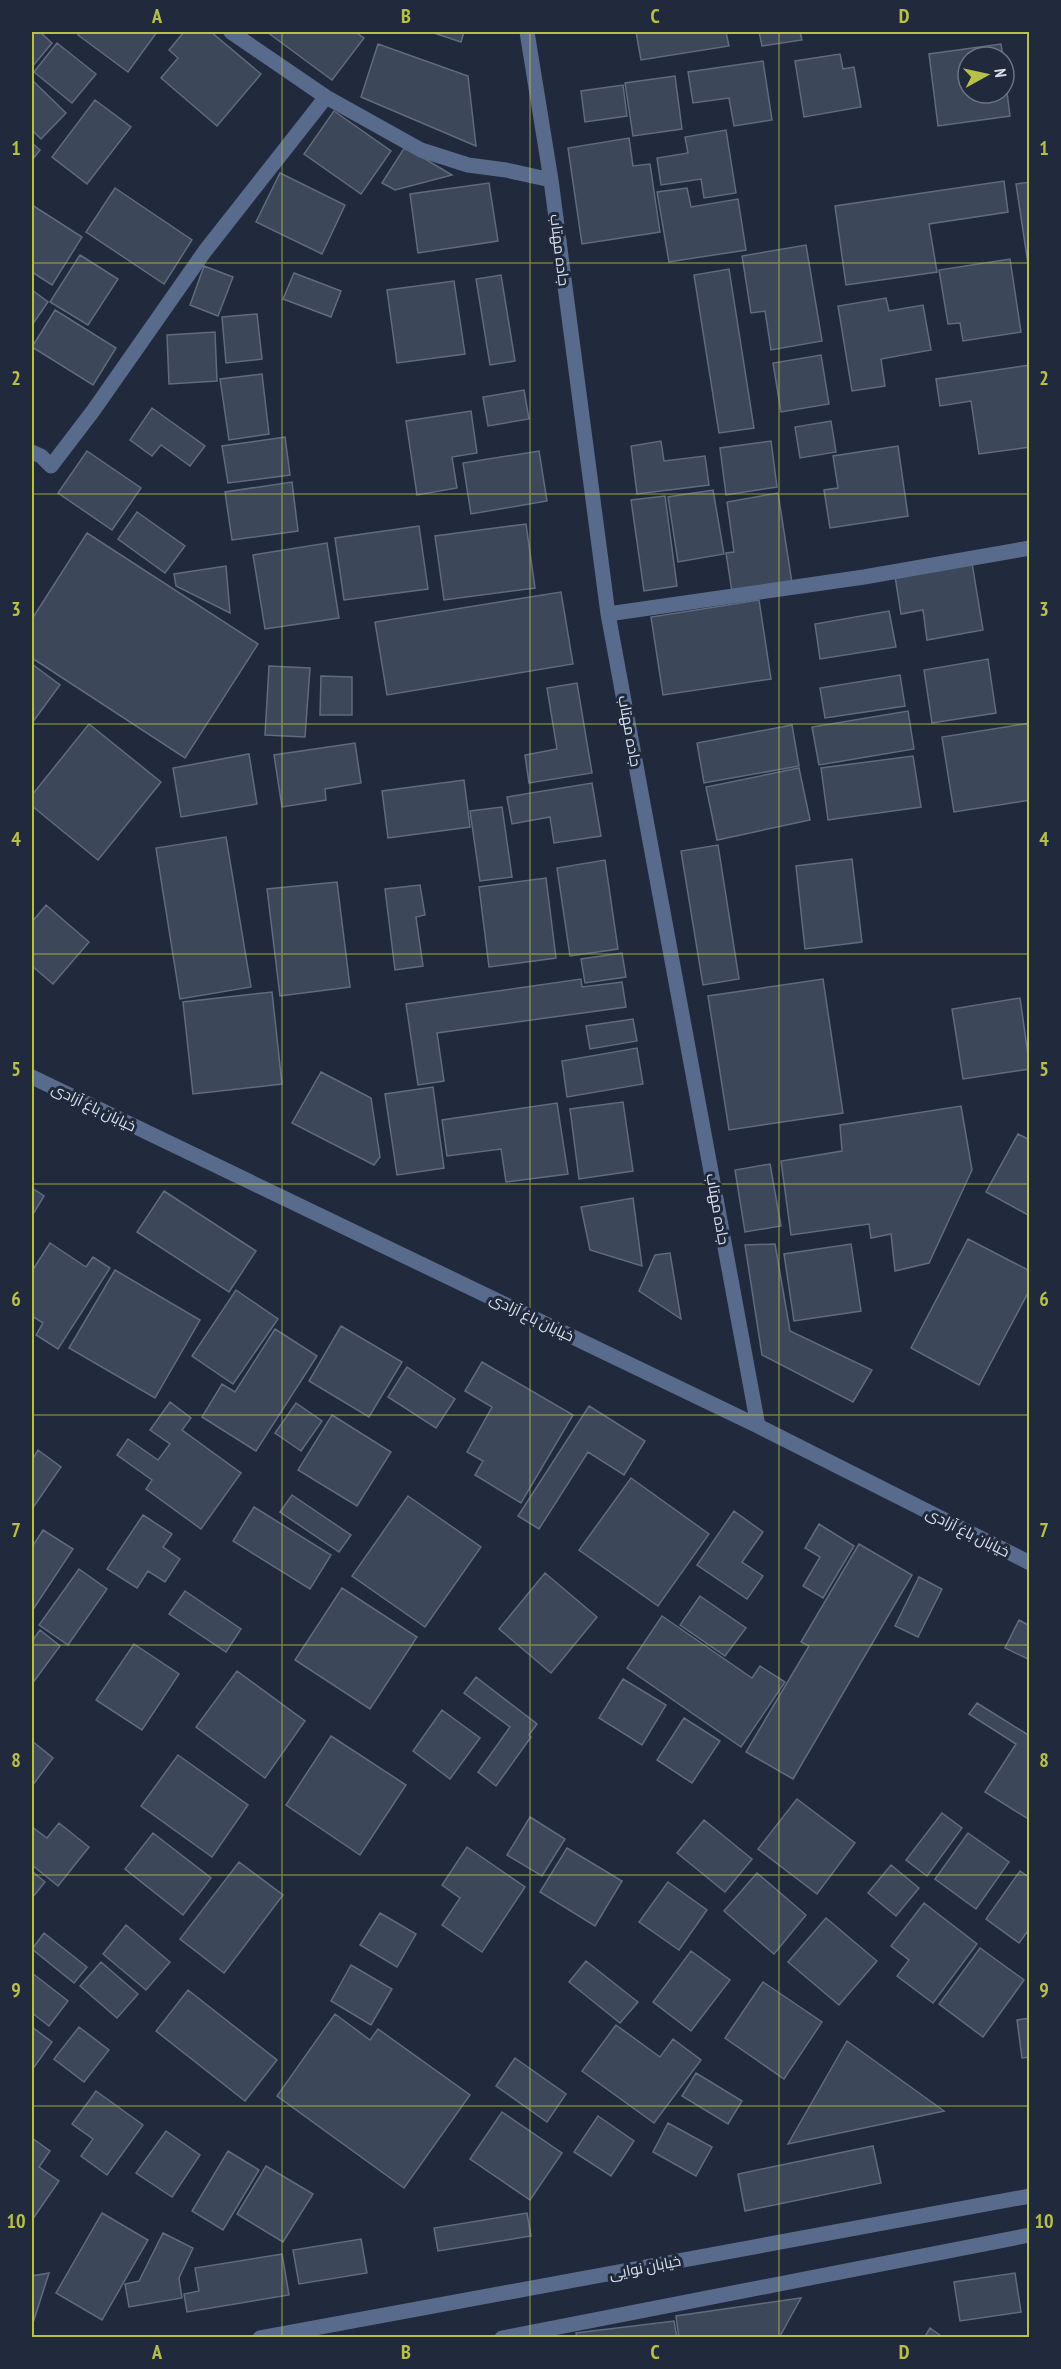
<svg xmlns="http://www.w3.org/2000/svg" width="1061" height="2369" viewBox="0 0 1061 2369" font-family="'PT Sans Narrow',Cairo,sans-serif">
	<rect width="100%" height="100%" fill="#212a3c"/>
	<!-- building -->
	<path fill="#3c475a" stroke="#606b80" stroke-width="1.5" d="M32,32h8l12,11 -20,24z
		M81,32h76l-29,40 -50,-37z
		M184,32h27l50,42 -44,52 -56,-48 17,-20 -9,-8z
		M267,32h88l9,6 -32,42z
		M431,32h33l-3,10z
		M636,32h90l3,14 -88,14z
		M759,32h41l2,8 -40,6z
		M57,43l39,31 -24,29 -38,-31z
		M378,44l90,32 8,70 -115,-49z
		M1001,44l2,13h-35v36h36v-25l6,48 -72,10 -9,-72z
		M840,54l3,15 11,-2 7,40 -57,10 -9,-56z
		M763,61l9,59 -38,6 -5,-28 -36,5 -5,-31z
		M675,76l7,53 -49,7 -8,-53z
		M32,80l34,33 -25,26 -9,-9z
		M623,85l4,31 -42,6 -4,-31z
		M95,100l36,27 -44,57 -35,-27z
		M334,111l57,40 -30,43 -57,-40z
		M726,130l10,63 -32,5 -3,-19 -40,6 -4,-27 31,-5 -3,-16z
		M629,138l4,28 17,-2 10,68 -78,12 -14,-96z
		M32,143l8,7 -8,10z
		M405,147l47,28 -57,15 -13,-7z
		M280,173l65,32 -23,49 -66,-32z
		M1004,181l4,31 -79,12 8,48 -91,13 -11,-79z
		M1030,182v95l-14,-93z
		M489,183l9,58 -80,12 -8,-59z
		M115,188l77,52 -28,44 -78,-52z
		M687,188l4,19 47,-8 8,51 -77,12 -12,-70z
		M32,205l50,32 -30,48 -20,-13z
		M806,245l16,96 -51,9 -6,-39 -14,2 -9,-57z
		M80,255l38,24 -30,46 -38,-23z
		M1010,259l11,73 -58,9 -3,-18 -12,1 -9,-54z
		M204,266l29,11 -15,39 -28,-11z
		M729,269l25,159 -35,5 -25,-158z
		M294,273l47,18 -10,26 -48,-18z
		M501,275l14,86 -25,4 -14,-86z
		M454,281l11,73 -68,9 -10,-73z
		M32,290l16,12 -16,23z
		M886,298l3,13 34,-6 8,45 -50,9 4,27 -33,5 -14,-85z
		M55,310l61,38 -23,37 -61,-38z
		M257,314l5,45 -36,4 -4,-46z
		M215,332l2,49 -48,3 -2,-49z
		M821,355l8,49 -48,8 -8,-49z
		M1030,365v82l-51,7 -8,-53 -31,5 -4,-27z
		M262,374l7,60 -40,6 -9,-61z
		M524,390l5,29 -41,7 -5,-29z
		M152,408l53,38 -15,20 -29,-21 -9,11 -22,-16z
		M471,411l6,42 -25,4 5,31 -40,7 -11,-74z
		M831,421l5,31 -36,6 -5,-31z
		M285,437l5,38 -62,8 -6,-37z
		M661,441l3,20 41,-5 4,29 -72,9 -6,-48z
		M771,441l6,46 -51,8 -6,-47z
		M898,446l10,70 -78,12 -6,-38 14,-2 -5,-32z
		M87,451l54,37 -29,42 -54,-37z
		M539,451l8,50 -76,13 -8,-51z
		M292,482l6,49 -66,9 -7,-48z
		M713,490l11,64 -46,8 -10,-65z
		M778,493l14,90 -60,9 -6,-39 8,-1 -7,-50z
		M665,496l12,90 -33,5 -13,-91z
		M137,512l48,34 -20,27 -47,-34z
		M526,524l9,64 -91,12 -9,-64z
		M419,526l9,63 -84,11 -9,-62z
		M87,533l171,111 -73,114 -153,-100v-39z
		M327,543l12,75 -74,11 -12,-74z
		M972,563l11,67 -56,10 -4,-30 -22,4 -6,-38z
		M226,566l4,47 -54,-27 -2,-12z
		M561,592l12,72 -186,31 -12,-73z
		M759,600l12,79 -108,16 -12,-78z
		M889,611l7,36 -76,12 -5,-35z
		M988,659l8,54 -64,10 -8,-53z
		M32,664l28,21 -28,38z
		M269,666l41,2 -5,69 -40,-2z
		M900,675l5,31 -80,12 -5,-30z
		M321,676l31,1v38h-32z
		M577,683l15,90 -63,10 -4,-28 32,-6 -10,-61z
		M908,711l6,38 -95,16 -7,-38z
		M1030,723v77l-76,12 -12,-75z
		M89,724l72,58 -63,78 -66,-54v-11z
		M792,725l7,41 -95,17 -7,-40z
		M355,743l6,40 -36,6 1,11 -44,7 -8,-52z
		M249,754l8,50 -76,13 -8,-49z
		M913,756l8,51 -93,13 -7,-52z
		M799,768l11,52 -93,20 -11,-53z
		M464,780l6,47 -82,11 -6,-47z
		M592,783l9,53 -47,7 -4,-26 -38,7 -5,-27z
		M502,807l10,70 -32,4 -10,-70z
		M226,837l25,150 -71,12 -24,-151z
		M718,845l21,134 -36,6 -22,-134z
		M852,859l10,83 -57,7 -9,-83z
		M605,860l13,89 -48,7 -13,-88z
		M546,878l10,80 -67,9 -10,-80z
		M337,882l13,105 -70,9 -13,-107z
		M420,885l5,30 -9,2 7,49 -28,4 -10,-81z
		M46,905l43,37 -36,42 -21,-18v-44z
		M622,953l4,24 -41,6 -4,-24z
		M581,979l1,8 40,-5 4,25 -189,26 7,48 -26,4 -12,-81z
		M823,979l20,134 -114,17 -21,-134z
		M272,992l10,92 -89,10 -10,-92z
		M1020,998l10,71 -67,10 -11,-70z
		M633,1019l4,22 -47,8 -4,-23z
		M637,1048l6,36 -76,13 -5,-36z
		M321,1072l50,26 9,59 -6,8 -82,-42z
		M433,1087l11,81 -47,7 -12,-81z
		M623,1102l10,69 -54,8 -9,-70z
		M557,1103l11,71 -62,8 -5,-33 -54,7 -5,-36z
		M961,1106l11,64 -43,93 -34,8 -4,-37 -20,4 -2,-14 -78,11 -10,-74 61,-10 -2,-26z
		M1018,1134l12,6v76l-44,-24z
		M770,1164l11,62 -36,6 -10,-62z
		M32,1188l12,8 -12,20z
		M164,1191l92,60 -27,41 -92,-60z
		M633,1198l9,68 -52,-16 -9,-43z
		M968,1239l62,32v18l-51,96 -68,-37z
		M50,1243l36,24 7,-10 17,11 -52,81 -22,-14 7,-12 -11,-7v-45z
		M775,1244l15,87 82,39 -19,32 -91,-47 -17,-110z
		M851,1244l10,67 -67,10 -10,-67z
		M670,1253l11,66 -42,-28 16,-36z
		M115,1270l85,50 -45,78 -86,-50z
		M236,1290l42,29 -45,65 -41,-28z
		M341,1326l61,36 -33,55 -60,-36z
		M275,1329l42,27 -61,95 -54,-34 20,-33 13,8z
		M482,1362l91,53 -52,88 -46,-28 8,-14 -16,-9 25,-45 -27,-16z
		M407,1367l48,32 -19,29 -48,-31z
		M170,1402l21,16 -9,12 59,43 -40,56 -55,-40 6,-9 -35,-25 11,-16 30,21 12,-16 -20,-14z
		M296,1403l26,18 -21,30 -26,-18z
		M589,1406l56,35 -21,34 -36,-23 -49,77 -21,-13z
		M332,1415l59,37 -34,54 -59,-36z
		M38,1450l23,17 -29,42v-49z
		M631,1478l78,56 -51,72 -79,-56z
		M292,1495l59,40 -12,17 -59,-40z
		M408,1496l73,51 -56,80 -73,-51z
		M254,1507l77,48 -21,34 -77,-48z
		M734,1511l29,21 -21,30 21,14 -16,23 -50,-34z
		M143,1515l29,19 -9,13 17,12 -15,23 -17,-11 -11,17 -30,-19z
		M819,1524l35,22 -31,52 -20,-12 17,-29 -15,-9z
		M43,1530l30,19 -41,62v-64z
		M859,1544l53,31 -119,204 -47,-27 63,-106 -8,-4z
		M79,1569l28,20 -39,56 -29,-20z
		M545,1573l52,44 -46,56 -52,-44z
		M919,1577l23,12 -24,48 -23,-11z
		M342,1588l75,49 -47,72 -75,-49z
		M185,1591l56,38 -15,23 -57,-38z
		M700,1596l46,32 -21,28 -45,-31z
		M662,1616l90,62 8,-12 25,16 -44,65 -114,-79z
		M1019,1620l11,6v34l-25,-12z
		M40,1630l20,16 -28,38v-43z
		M134,1644l45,30 -37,56 -46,-30z
		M237,1671l68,50 -40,57 -69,-51z
		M476,1677l61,47 -8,11 2,2 -35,49 -18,-14 32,-45 -46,-34z
		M623,1679l43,26 -24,40 -43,-27z
		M977,1703l53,33v84l-45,-28 31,-48 -47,-30z
		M442,1710l38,28 -30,41 -37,-28z
		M684,1718l36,23 -28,42 -35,-23z
		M331,1736l75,49 -46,70 -74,-50z
		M32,1741l21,17 -21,28z
		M178,1755l70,50 -36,52 -71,-51z
		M797,1799l58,44 -38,51 -59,-45z
		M942,1813l20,15 -35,48 -21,-16z
		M530,1817l35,22 -23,37 -35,-21z
		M704,1820l48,39 -27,33 -48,-39z
		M59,1823l30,24 -31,39 -26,-21v-38l15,11z
		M153,1833l58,45 -28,37 -58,-46z
		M968,1833l41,29 -33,47 -41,-30z
		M467,1847l58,40 -43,65 -40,-27 18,-27 -18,-13z
		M567,1848l55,33 -27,45 -55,-34z
		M239,1862l44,33 -59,78 -44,-34z
		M891,1865l28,23 -23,28 -28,-23z
		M32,1871l13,11 -13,16z
		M1020,1871l10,7v50l-11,15 -33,-24z
		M757,1873l49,42 -32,39 -50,-43z
		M668,1882l39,28 -28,40 -40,-28z
		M924,1903l53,41 -44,59 -36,-27 12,-16 -18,-14z
		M380,1913l36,21 -19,33 -37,-22z
		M826,1918l51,43 -38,44 -51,-43z
		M126,1925l44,37 -24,28 -43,-36z
		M44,1933l43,34 -13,16 -42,-34z
		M980,1948l44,32 -41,57 -44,-33z
		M691,1951l39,29 -39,51 -38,-29z
		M586,1961l52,41 -18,21 -51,-41z
		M101,1962l37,32 -21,24 -37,-32z
		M351,1965l41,24 -21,36 -40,-24z
		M32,1973l36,28 -19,25 -17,-13z
		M763,1982l59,40 -38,57 -59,-41z
		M188,1990l89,70 -32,41 -89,-70z
		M335,2014l35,26 8,-11 92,66 -66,93 -127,-92z
		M1030,2018v39l-8,1 -5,-38z
		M616,2025l44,32 13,-18 28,21 -47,63 -72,-52z
		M32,2027l20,15 -20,28z
		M79,2027l30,23 -25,32 -30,-23z
		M847,2041l97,70 -156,33z
		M515,2058l51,36 -19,28 -51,-36z
		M696,2073l46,28 -14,23 -46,-28z
		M96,2091l47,34 -36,50 -26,-19 12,-17 -21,-15z
		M502,2112l60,41 -32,47 -60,-41z
		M598,2116l36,25 -23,35 -37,-24z
		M668,2123l44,24 -16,29 -43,-24z
		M166,2131l34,24 -28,42 -36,-24z
		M32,2138l18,13 -11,16 20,14 -27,39z
		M873,2146l8,37 -136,28 -7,-37z
		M228,2151l31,19 -36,60 -31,-19z
		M266,2166l47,28 -30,48 -46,-28z
		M102,2213l46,27 -46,80 -46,-27z
		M527,2213l4,23 -93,15 -4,-23z
		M163,2233l30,15 -14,30 3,20 -53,9 -4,-23 14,-3z
		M361,2239l6,34 -68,11 -6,-34z
		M282,2254l7,41 -102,17 -3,-18 15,-3 -4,-23z
		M49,2273l-17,53v-50z
		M1015,2273l6,39 -61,9 -6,-39z
		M801,2298l-22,40h-100l-3,-22z
		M674,2321l3,17h-100l-1,-5z
		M930,2328l14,10h-20z"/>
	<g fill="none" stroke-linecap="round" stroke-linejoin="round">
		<!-- minor -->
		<path stroke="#596b8c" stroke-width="15" d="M231,32l95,65 95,53 47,15 38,5 45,10
			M527,32l24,148 57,434 150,812
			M32,452l9,4 10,10 42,-55 112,-160 121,-154
			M608,614l256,-37 166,-29
			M32,1077l726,349 272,137
			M260,2338l770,-142
			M502,2338l528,-103"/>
	</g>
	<!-- grid -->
	<path fill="none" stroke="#b9c046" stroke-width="1.5" stroke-opacity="0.55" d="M282,32v2306M530,32v2306M779,32v2306M32,263h998M32,494h998M32,724h998M32,954h998M32,1184h998M32,1415h998M32,1645h998M32,1875h998M32,2106h998"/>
	<g text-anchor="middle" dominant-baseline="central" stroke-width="6" stroke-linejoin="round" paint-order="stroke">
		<!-- street labels -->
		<g font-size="15" fill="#dbe2ed" stroke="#212a3c">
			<text transform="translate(560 250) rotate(83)">جاده مهتاب</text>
			<text transform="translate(630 731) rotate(80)">جاده مهتاب</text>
			<text transform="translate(94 1107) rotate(26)">خیابان باغ آزادی</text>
			<text transform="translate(718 1209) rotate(80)">جاده مهتاب</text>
			<text transform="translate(532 1317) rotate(26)">خیابان باغ آزادی</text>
			<text transform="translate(968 1532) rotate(27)">خیابان باغ آزادی</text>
			<text transform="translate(645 2267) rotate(-11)">خیابان نوایی</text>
		</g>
	</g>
	<!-- border -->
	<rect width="1061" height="2369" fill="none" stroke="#212a3c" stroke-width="66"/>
	<!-- north arrow -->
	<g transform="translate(986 75) rotate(82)"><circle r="28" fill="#212a3c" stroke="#6b7483" stroke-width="1.5"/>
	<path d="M0-4.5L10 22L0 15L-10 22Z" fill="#b9c046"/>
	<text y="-9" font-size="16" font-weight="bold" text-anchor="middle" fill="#dbe2ed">N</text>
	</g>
	<rect x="33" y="33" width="995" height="2303" fill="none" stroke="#b9c046" stroke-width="2"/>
	<g font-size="20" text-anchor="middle" font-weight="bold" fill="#b9c046">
		<text x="157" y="23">A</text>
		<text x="406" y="23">B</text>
		<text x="655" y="23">C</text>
		<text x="904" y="23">D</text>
		<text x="16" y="155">1</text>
		<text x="1044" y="155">1</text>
		<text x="16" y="385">2</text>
		<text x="1044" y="385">2</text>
		<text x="16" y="616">3</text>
		<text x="1044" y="616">3</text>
		<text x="16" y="846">4</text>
		<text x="1044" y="846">4</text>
		<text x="16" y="1076">5</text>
		<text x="1044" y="1076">5</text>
		<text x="16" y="1306">6</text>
		<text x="1044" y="1306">6</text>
		<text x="16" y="1537">7</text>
		<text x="1044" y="1537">7</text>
		<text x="16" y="1767">8</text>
		<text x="1044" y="1767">8</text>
		<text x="16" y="1997">9</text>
		<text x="1044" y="1997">9</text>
		<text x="16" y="2228">10</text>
		<text x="1044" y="2228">10</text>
		<text x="157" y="2359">A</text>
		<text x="406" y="2359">B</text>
		<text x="655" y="2359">C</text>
		<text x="904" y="2359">D</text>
	</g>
</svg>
